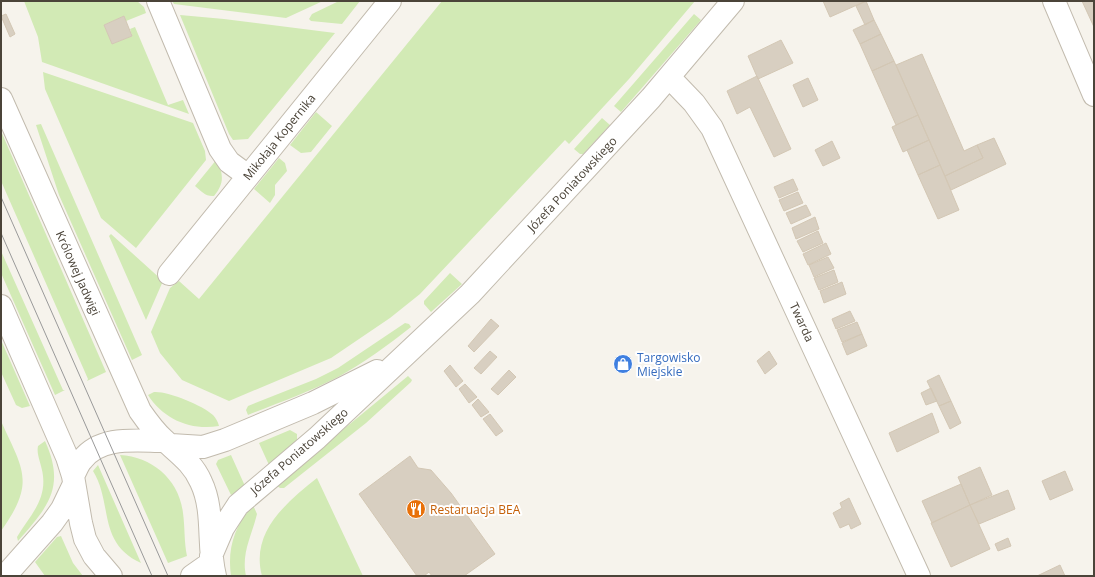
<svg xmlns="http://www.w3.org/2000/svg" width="1095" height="577" viewBox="0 0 1095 577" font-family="'Open Sans',sans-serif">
	<rect width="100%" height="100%" fill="#f6f3ec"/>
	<!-- green -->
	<path fill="#d2eab5" d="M24,1h113l7,6 2,6 -20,8 -2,-5 -20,9 8,19 20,-8 -2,-7 5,-2 33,78 15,-5 6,14 -147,-52 -4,-25z
		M172,1h151l-37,17 -112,-14z
		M339,1h21l-18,23 -31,-3 -2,-2 3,-5z
		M442,1h253l-66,78 -60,65 -4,-4 -145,154 -30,24 -59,40 -102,43 -47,-21 -22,-27 -9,-21 19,-44 9,-7 20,18z
		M694,14l7,6 -80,92 -7,-6z
		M180,15l44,4 111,14 -87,106 -15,1 -4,-6z
		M43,72l150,51 12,28 1,9 -70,88 -35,-30 -56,-129z
		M316,112l16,14 -21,26 -10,1 -11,-8z
		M602,118l8,7 -27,29h-3l-6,-5z
		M41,124l101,231 -10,5 -73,-165 -23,-70z
		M1,131l105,241 -19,9 1,-2 -87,-198z
		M279,158l6,5 2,8 -12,14v10l-5,8 -16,-14z
		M217,159c6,15 8,24 -3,37 -8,1 -13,-5 -19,-10z
		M111,234l52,47 -17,39 -37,-84z
		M1,251l62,139h2l-10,5 -54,-122z
		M450,273l12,11 -31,28 -7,-8v-3z
		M405,323l4,1 2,3c-23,18 -47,36 -73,50 -29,15 -60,26 -90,38l-2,-5 2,-4 68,-27 22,-11z
		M1,340l29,66 -8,2 -6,-3 -15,-33z
		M408,376l4,4 -1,2 -45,41 -82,65h-4l-4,-3z
		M154,392c14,-1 48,13 59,23 3,3 5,7 6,11 -28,5 -56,-7 -71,-31z
		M1,421c22,49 35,61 0,110z
		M290,430l7,4v8l-28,23 -10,-22z
		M45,441c21,46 3,66 -27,100l-1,-4c12,-20 29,-36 26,-61 -1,-11 -7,-21 -5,-30z
		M120,455c32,2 59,24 63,58 2,14 1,29 4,43l-19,7z
		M231,455l14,31 -14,9 -15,-31 2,-4z
		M98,465l43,98c-44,-20 -28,-60 -48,-92z
		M317,478l46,98h-101c-12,-44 25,-74 55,-98z
		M253,505l4,9c-5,21 -16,39 -11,62h-15c-4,-28 4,-51 22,-71z
		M61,536l12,27 10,13h-38l-10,-14 22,-25z"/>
	<!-- building -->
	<path fill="#d8cfc1" stroke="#d3c7b4" d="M823,1h43l-36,16z
		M866,1l8,19 -9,5 -9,-19z
		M1082,1h12v26z
		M6,14l9,20 -5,3 -9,-21z
		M124,16l8,20 -20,8 -8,-19z
		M874,20l7,14 -21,10 -7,-14z
		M881,34l13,27 -22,10 -12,-27z
		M781,40l12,23 -35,16 -10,-23z
		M922,54l42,97 13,-6 6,13 -38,18 -49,-111z
		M894,61l24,54 -22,10 -24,-54z
		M757,76l34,73 -17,8 -24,-50 -13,7 -10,-23z
		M808,78l10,22 -15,7 -10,-22z
		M918,115l11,25 -26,12 -11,-25z
		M994,138l12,26 -55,26 -6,-14 38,-18 -6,-13z
		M929,140l11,25 -22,10 -11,-25z
		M832,141l8,17 -17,8 -8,-16z
		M940,165l19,45 -21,9 -20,-44z
		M793,179l5,11 -19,8 -5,-11z
		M798,192l5,11 -19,8 -5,-11z
		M806,205l5,10 -20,9 -5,-11z
		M815,217l4,12 -23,10 -4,-11z
		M818,231l5,12 -20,9 -6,-11z
		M826,243l5,11 -23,11 -5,-11z
		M828,257l6,11 -20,9 -5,-12z
		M834,270l4,12 -19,8 -5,-12z
		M842,282l4,12 -22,9 -4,-12z
		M850,311l5,10 -19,8 -4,-10z
		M491,319l8,7 -25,26 -6,-6z
		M857,322l5,12 -20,8 -5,-12z
		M862,334l5,12 -20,9 -5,-12z
		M490,351l7,6 -16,17 -7,-6z
		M769,351l8,13 -12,10 -8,-13z
		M450,365l13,16 -7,6 -12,-16z
		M509,370l7,7 -18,18 -7,-6z
		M939,375l12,26 -12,5 -12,-25z
		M465,384l12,13 -8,6 -10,-14z
		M931,388l6,13 -11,4 -5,-12z
		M478,399l11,13 -8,5 -9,-12z
		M951,401l10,22 -11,6 -11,-23z
		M932,413l7,19 -42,20 -8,-19z
		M490,414l13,17 -7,5 -13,-17z
		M410,456l8,12 13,2 20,23 44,61 -31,22h-32l-3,-4 -5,4h-7l-58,-82z
		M980,467l12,28 -22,10 -12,-28z
		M1065,471l8,19 -23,10 -8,-19z
		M961,484l9,21 -38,18 -10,-22z
		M1008,490l7,19 -36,15 -9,-19z
		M849,498l12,26 -10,5 -2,-5 -9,4 -7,-15 9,-5 -2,-5z
		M970,505l20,44 -39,18 -20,-44z
		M1008,538l3,8 -13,5 -3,-7z
		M1060,565l5,11h-28z"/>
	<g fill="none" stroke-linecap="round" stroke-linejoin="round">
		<defs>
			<path id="minor" d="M158,1l62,148 9,13 19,14
				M1054,1l40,94
				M670,78l24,25 18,25 207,448
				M1,99l139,312c7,10 14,20 23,28 15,14 30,24 38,43 14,29 6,64 14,94
				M169,274l221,-273
				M1,306l66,151 6,19 8,47 4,16 9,17 17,20
				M171,445l32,2 22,-7 88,-37 64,-32
				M73,476c3,-5 5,-12 9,-16 19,-25 55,-19 82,-19
				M211,556l12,-28 15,-23 79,-67 153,-144 181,-196 82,-97
				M5,576l47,-53 10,-14 12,-25
				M192,576l20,-14"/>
		</defs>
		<!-- minor casing -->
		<use href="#minor" stroke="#c2bbae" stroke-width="24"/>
		<!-- minor -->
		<use href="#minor" stroke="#fff" stroke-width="22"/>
		<!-- tram -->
		<path stroke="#9a9a9a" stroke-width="1" d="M1,197l167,379
			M1,233l151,343"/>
	</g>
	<!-- icons -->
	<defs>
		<symbol id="shop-disc" viewBox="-11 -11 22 22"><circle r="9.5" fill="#3f7fe0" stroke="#fff"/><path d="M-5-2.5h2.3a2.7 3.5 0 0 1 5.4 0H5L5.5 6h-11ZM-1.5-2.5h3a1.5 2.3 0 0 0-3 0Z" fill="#fff"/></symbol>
		<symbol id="restaurant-disc" viewBox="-11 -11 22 22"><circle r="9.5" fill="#e8710a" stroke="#fff"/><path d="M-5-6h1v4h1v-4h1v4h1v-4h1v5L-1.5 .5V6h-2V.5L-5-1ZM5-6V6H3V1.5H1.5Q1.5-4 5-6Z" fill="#fff"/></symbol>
	</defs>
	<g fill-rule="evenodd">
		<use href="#shop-disc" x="612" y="353" width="22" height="22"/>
		<use href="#restaurant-disc" x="405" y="498" width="22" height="22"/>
	</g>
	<g text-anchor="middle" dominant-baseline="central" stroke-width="4" stroke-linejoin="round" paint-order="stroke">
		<!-- street labels -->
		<g font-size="12" fill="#4b4439" stroke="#fff">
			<text transform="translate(279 137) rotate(-51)">Mikołaja Kopernika</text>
			<text transform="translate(572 184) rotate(-47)">Józefa Poniatowskiego</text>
			<text transform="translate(78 273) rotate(66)">Królowej Jadwigi</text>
			<text transform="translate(802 322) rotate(65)">Twarda</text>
			<text transform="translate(299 451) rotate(-41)">Józefa Poniatowskiego</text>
		</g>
		<!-- shop labels -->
		<g font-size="12" fill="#366cbe" stroke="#fff" text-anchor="start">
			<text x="637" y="357">Targowisko<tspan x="637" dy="14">Miejskie</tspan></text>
		</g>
		<!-- food labels -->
		<g font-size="12" fill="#c56008" stroke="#fff" text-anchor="start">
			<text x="430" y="509">Restaruacja BEA</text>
		</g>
	</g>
	<!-- border -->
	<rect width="1095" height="577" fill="none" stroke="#4b4439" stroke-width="4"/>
</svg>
